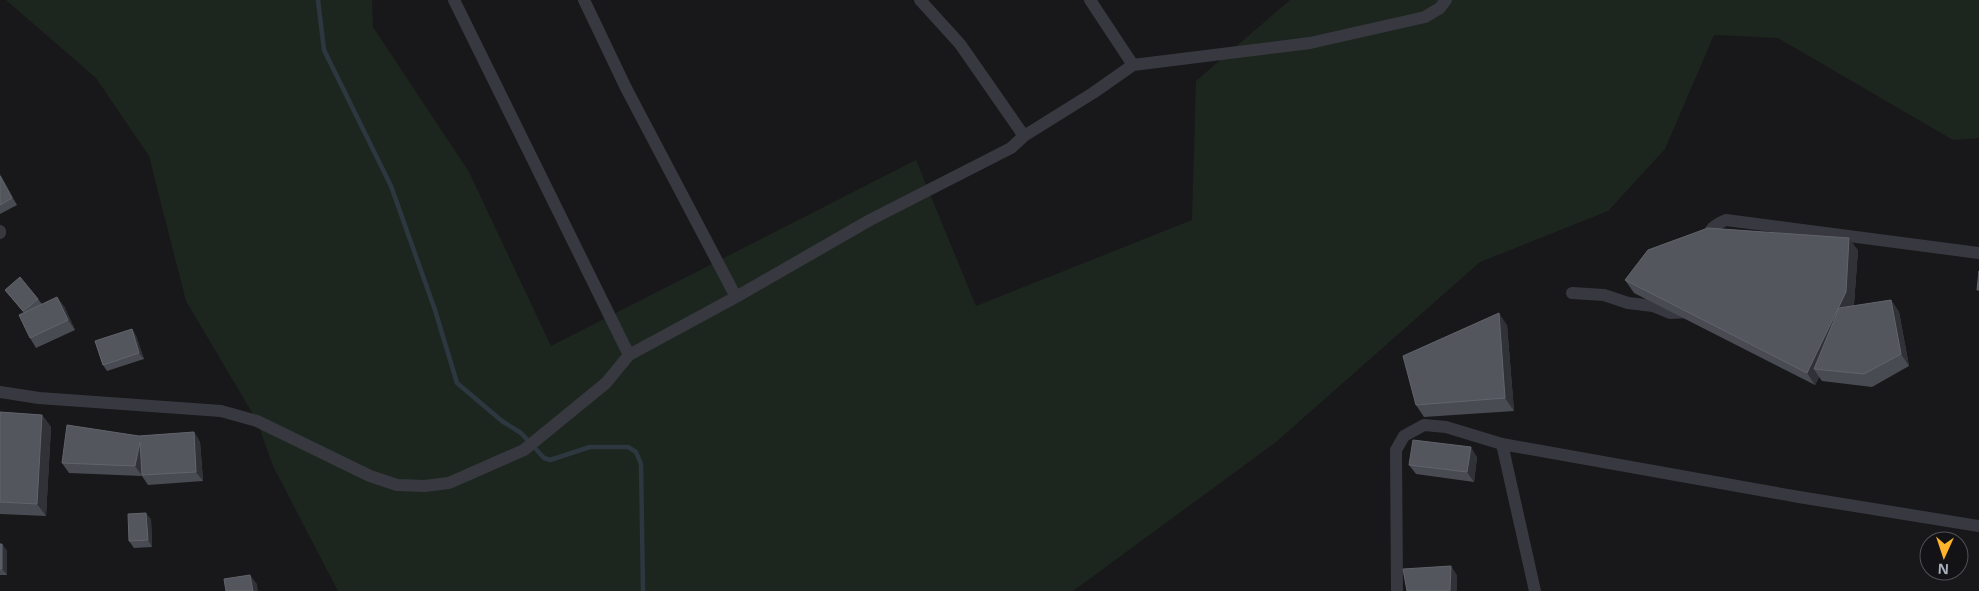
<svg xmlns="http://www.w3.org/2000/svg" width="1979" height="591" viewBox="0 0 1979 591" font-family="'Open Sans',sans-serif">
	<rect width="100%" height="100%" fill="#18181a"/>
	<!-- green -->
	<path fill="#1d261e" d="M6,0h366l1,27 96,145 82,174 365,-186 60,146 216,-86 4,-139 94,-81h689v138l-26,2 -175,-102 -64,-3 -49,114 -57,62 -128,51 -204,180 -203,149h-735l-65,-125 -16,-45 -71,-120 -37,-145 -53,-78z"/>
	<g fill="none" stroke-linecap="round" stroke-linejoin="round">
		<!-- stream -->
		<path stroke="#2c3740" stroke-width="4.5" d="M318,0l6,50 67,136 44,124 22,73 45,38 19,12 23,25 6,2 40,-13h38l8,5 5,12 2,127"/>
		<!-- minor -->
		<path stroke="#383940" stroke-width="12" d="M454,0l175,355
			M584,0l42,88 110,209
			M920,0l40,44 64,92
			M1090,0l43,65
			M0,231v2
			M1706,242c3,-13 8,-17 20,-22l253,33
			M1572,293l32,2 24,8 25,3 17,7 20,-1
			M0,392l39,6 182,13 36,10 113,55 27,9 27,1 25,-3 75,-33 82,-67 23,-28 107,-58 134,-77 141,-72 13,-12 69,-43 40,-28 177,-22 115,-26 15,-9 6,-8
			M1502,444l33,147
			M1397,591l-1,-141 8,-14 20,-11 22,2 56,17 297,53 180,29"/>
	</g>
	<!-- wall -->
	<path fill="#494b52" d="M0,174l17,31 -17,9z
		M1858,250l-4,54 -1,2 38,-6 8,12 10,54 -37,21 -50,-6 -3,-4 -4,8 -181,-92 -9,-13z
		M5,290l33,9 4,5 22,2 11,24 -39,18 -6,-10 -6,-25z
		M1507,325l7,86 -90,6 -8,-12z
		M132,329l4,7 8,23 -37,12 -4,-6z
		M0,412l42,3 9,12 -5,89 -46,-2z
		M194,432l6,10 3,39 -55,4 -6,-9 -73,-3 -7,-10 77,-27z
		M1477,457l-3,25 -58,-8 -7,-9z
		M151,519l1,28 -18,1 -5,-7z
		M0,544h2l5,7v24h-7z"/>
	<!-- shaded-wall -->
	<path fill="#313237" d="M0,174l17,31 -5,-7 -12,-22z
		M1849,238l9,12 -4,54 -31,66 -9,-1 5,8 -4,8 -8,-12z
		M57,297l7,9 11,24 -7,-10z
		M1891,300l8,12 10,54 -8,-12z
		M1499,313l8,12 7,86 -9,-13z
		M132,329l4,7 8,23 -5,-6z
		M42,415l9,12 -5,89 -9,-12z
		M194,432l6,10 3,39 -7,-9z
		M140,442l6,10 -4,24 -7,-10z
		M1471,447l6,10 -3,25 -7,-10z
		M146,513l5,6 1,28 -4,-7z
		M2,544l5,7v24l-5,-6z
		M1451,566l6,9v16h-7z
		M250,575l7,9 1,7h-5z"/>
	<!-- building -->
	<path fill="#53565d" stroke="#61646c" d="M0,176l12,22 -12,7z
		M1708,228l141,10 -3,54 -39,81 -182,-93 23,-30z
		M1979,271v19h-2z
		M20,277l18,22 -15,12 -18,-21z
		M57,297l11,23 -38,18 -11,-23z
		M1891,300l10,54 -37,20 -50,-5 25,-61z
		M1499,313l6,85 -89,7 -13,-49z
		M132,329l7,24 -36,12 -8,-24z
		M0,412l42,3 -5,89 -37,-2z
		M67,425l72,11 55,-4 2,40 -54,3 -2,-33 -5,24 -73,-3z
		M1413,440l58,7 -4,25 -58,-7z
		M146,513l2,27 -19,1 -1,-27z
		M0,544h2v25h-2z
		M1451,566l-1,25h-43l-4,-22z
		M250,575l3,16h-27l-2,-12z"/>
	<!-- north arrow -->
	<g transform="translate(1944 556) rotate(183)"><circle r="24" fill="#131315" stroke="#4f5157"/>
	<path d="M0-4L9 19L0 12L-9 19Z" fill="#ffb42b"/>
	<text y="-8" font-size="14" font-weight="bold" text-anchor="middle" fill="#a8afbb">N</text>
	</g>
</svg>
